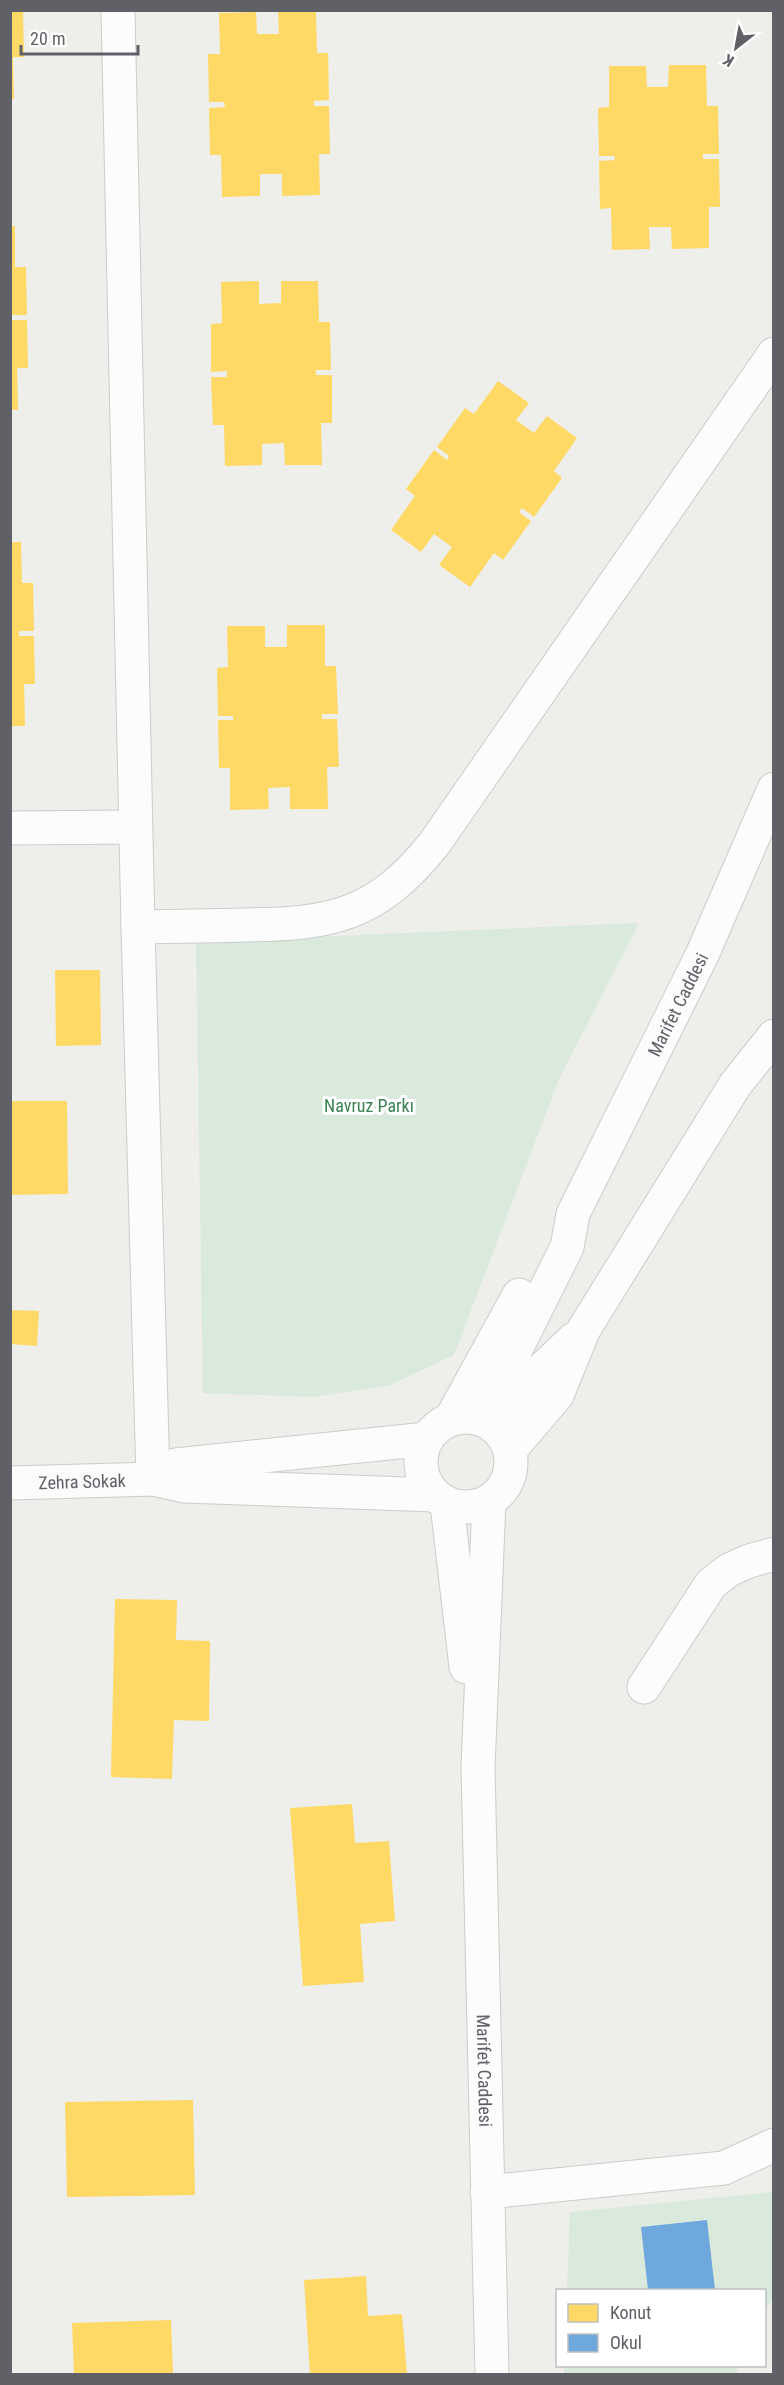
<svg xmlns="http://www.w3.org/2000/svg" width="784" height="2385" viewBox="0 0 784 2385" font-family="'Roboto Condensed',sans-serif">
	<rect width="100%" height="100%" fill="#eeeeea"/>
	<!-- green -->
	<path fill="#d9eadc" d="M639,923l-80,156 -105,276 -64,30 -76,12 -111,-4 -7,-451z
		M773,2192v104l-8,18 -1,-24h-197l3,-78z
		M564,2366h175l-4,8h-171z"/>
	<!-- homes -->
	<path fill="#ffd966" d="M10,10h13l1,47h-11l1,42h-4z
		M278,11h38l1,42h11l1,47 -15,1v5h15l1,48h-11l1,41 -38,1v-22h-22v22l-38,1 -1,-42h-11l-1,-47 16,-1 -1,-5h-15l-1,-48h12l-1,-41 37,-1 1,22h22z
		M669,65h37l1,41h11l1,48h-16v5h16l1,48h-11v41l-37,1 -1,-22h-22l1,22 -38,1 -1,-42 -11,1 -1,-48 16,-1 -1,-4h-15l-1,-48 11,-1v-41h37l1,21h21z
		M10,226h5v41h11l1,48h-17z
		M259,281v23l22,-1v-22h37l1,41h11l1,48h-15v5h16v48h-11l1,42h-37l-1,-22 -22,1v21l-37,1 -1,-41h-11l-2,-48h16v-6l-16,1v-48l11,-1 -1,-41z
		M10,320h17l1,48h-11l1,42h-8z
		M498,381l31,22 -13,17 18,13 13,-17 30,22 -23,33 8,7 -28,39 -12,-9 -3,4 12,9 -28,39 -9,-7 -24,34 -31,-22 13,-18 -18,-13 -13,18 -30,-22 24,-34 -9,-7 28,-39 13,10 2,-4 -12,-9 28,-39 9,6z
		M10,542h11l1,41h11l1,48h-15v5h15l1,48h-11l1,42h-15z
		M287,625h38v41h11l2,48h-16v5h15l2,48h-12l1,42h-38v-22l-22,1 1,21 -39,1v-42h-11l-1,-48h15v-4h-15l-1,-48 11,-1 -1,-41h38v21h22z
		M55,970h45l1,75 -45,1z
		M10,1101h57l1,93 -58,1z
		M10,1310l29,1 -2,35 -27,-2z
		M115,1599l62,1 -1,40 34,1 -1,80 -35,-1 -2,59 -61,-2z
		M352,1804l3,39 34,-2 6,80 -35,3 4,58 -61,4 -13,-178z
		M193,2100l2,95 -128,2 -2,-95z
		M366,2276l2,40 34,-2 5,60h-97l-6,-94z
		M171,2320l2,54h-99l-2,-51z"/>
	<!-- schools -->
	<path fill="#6fa8dc" d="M707,2220l8,70h-67l-7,-63z"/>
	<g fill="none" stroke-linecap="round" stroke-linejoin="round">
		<defs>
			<g id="street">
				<path d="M118,10l20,917 15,552"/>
				<path d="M10,828l125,-1"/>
				<path d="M138,927c35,-1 70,-1 106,-2 88,-1 132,-9 190,-81l340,-490"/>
				<circle cx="466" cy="1462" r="45"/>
				<path d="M451,1419l68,-124"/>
				<path id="s1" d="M481,1419l86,-172 6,-33 129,-259 72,-166"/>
				<path d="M494,1426l45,-54 35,-33"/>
				<path d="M510,1450l47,-55 27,-66 151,-244 39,-49"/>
				<path d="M153,1479l23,-14 251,-26"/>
				<path id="s2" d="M10,1483l143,-4 31,7 251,9"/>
				<path id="s3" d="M489,1501l-11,266 14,607"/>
				<path d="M447,1504l19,163"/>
				<path d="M644,1687l67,-103 18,-14 20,-9 25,-7"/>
				<path d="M487,2192l237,-24 50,-23"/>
			</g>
		</defs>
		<!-- street casing -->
		<use href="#street" stroke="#cbcccc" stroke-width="35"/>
		<!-- street -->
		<use href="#street" stroke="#fcfcfc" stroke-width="33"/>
	</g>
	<g text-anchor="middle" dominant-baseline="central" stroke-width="6" stroke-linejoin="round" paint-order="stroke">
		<!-- street labels -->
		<g font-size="18" fill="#5f6167" stroke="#fff">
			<text stroke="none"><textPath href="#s1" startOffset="460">Marifet Caddesi</textPath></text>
			<text stroke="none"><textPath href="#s2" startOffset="72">Zehra Sokak</textPath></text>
			<text stroke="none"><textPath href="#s3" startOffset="570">Marifet Caddesi</textPath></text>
		</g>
		<!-- park labels -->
		<g font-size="18" fill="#3b8253" stroke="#fff">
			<text x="369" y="1105">Navruz Parkı</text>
		</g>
	</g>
	<!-- border -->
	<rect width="784" height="2385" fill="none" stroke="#5f6167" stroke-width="24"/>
	<!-- legend -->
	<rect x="556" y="2289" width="210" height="78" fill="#ffffff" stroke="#bfc0c2" stroke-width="1.5"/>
	<rect x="568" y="2304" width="30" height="18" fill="#ffd966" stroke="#bfc0c2" stroke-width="1.5"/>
	<text x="610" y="2319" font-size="18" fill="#5f6167">Konut</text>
	<rect x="568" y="2334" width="30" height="18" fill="#6fa8dc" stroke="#bfc0c2" stroke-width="1.5"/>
	<text x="610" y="2349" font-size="18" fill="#5f6167">Okul</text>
	<!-- north arrow -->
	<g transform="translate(736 48) rotate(211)" stroke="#ffffff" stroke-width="4.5" paint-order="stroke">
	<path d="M0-4.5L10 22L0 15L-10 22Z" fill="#5f6167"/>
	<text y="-9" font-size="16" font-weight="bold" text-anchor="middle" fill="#5f6167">K</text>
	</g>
	<!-- scale -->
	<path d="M21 45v9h117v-9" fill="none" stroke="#5f6167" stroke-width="3"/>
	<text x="30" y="45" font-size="18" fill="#5f6167" stroke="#ffffff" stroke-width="4.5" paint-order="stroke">20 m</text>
</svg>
